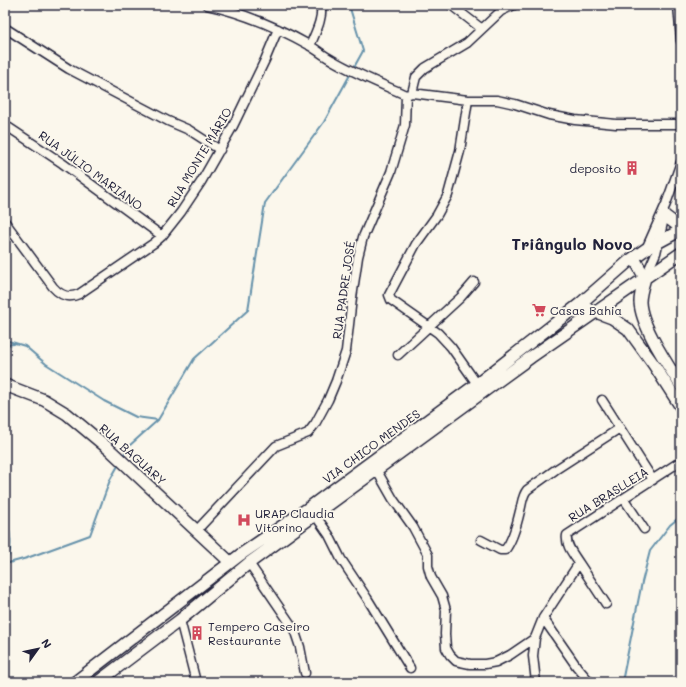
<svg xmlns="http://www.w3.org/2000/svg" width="686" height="687" viewBox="0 0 686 687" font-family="Mali,sans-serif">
	<rect width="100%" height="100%" fill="#fbf7ec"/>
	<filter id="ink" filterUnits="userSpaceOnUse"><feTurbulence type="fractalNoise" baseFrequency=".025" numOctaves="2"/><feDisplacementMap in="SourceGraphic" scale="8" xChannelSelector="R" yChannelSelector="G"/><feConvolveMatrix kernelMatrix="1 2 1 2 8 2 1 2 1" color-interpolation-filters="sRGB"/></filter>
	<g filter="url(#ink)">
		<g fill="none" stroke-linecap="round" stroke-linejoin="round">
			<!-- stream -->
			<path stroke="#6692ab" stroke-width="2" d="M349,5l14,46 -10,18
				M5,340l20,6 21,18 58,37 32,16 22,3
				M5,345l9,-1
				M123,456l6,-10 29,-26 36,-61 54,-49 17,-107 59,-81 27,-49
				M5,515c5,14 9,36 0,48
				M5,564l22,-6 63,-23 20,-55 9,-16
				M622,682l20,-100 8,-31 20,-26 11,-9"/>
			<defs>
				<path id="street" d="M207,5c37,8 68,21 102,40 8,5 15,11 23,15 24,14 49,24 74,35
					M451,5l31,24
					M678,5l3,36
					M5,28l64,41 99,52 21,9 31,20
					M310,46c5,-13 13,-26 11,-41
					M412,93l56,7h29l18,4 34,11 26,5 41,4h65
					M412,93l4,-16 9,-9 42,-25 34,-32 13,-6
					M468,100l-8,51 -12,44 -11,20 -21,29 -27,51 2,5 47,33 13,14 26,37
					M5,125l57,38 100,73
					M5,222l48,65c7,8 15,12 26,7l75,-51 8,-7 19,-24 20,-30 32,-56 32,-66 13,-31
					M646,249l20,-45 15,-42
					M645,278l11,-25 9,-39
					M398,355l63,-58 13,-15
					M602,400l51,80
					M377,471l16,28 20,28 15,28v11l3,11 11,19 4,14 -1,24 1,14 4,7 6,6 14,3h15l11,-2 14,-7 25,-17 8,-20 36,-55c-5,-8 -14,-18 -12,-28l114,-74
					M624,499l20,30
					M315,515l14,20 12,24 26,39 43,70
					M197,530l79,-84 32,-13 7,-9 13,-24 8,-19 10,-30 6,-53 6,-41 5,-20 28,-65 14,-47 1,-30 6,-2
					M481,540l19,10h5c8,-10 12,-26 15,-39 2,-7 2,-15 7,-21l28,-20 65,-42
					M249,563l45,66 6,18 5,26
					M579,563l27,41
					M543,618l34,49 13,15
					M180,620l16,62
					M535,638l-2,18 3,26"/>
				<path id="secondary" d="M665,216l16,12
					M634,258l11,20c-2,7 -5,16 -5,24 1,24 28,63 41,84
					M581,303l4,5 27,10 16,11 26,36 27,42
					M5,385l39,15 23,14 42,35 121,113
					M75,682l165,-127 70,-48 167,-123 104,-81 48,-42 17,-12 35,-19
					M98,682l82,-62 69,-57 282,-206 150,-104"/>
			</defs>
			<!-- street casing -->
			<use href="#street" stroke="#22223b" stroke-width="11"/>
			<!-- secondary casing -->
			<use href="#secondary" stroke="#22223b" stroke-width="14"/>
			<!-- street -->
			<use href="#street" stroke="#fbf7ec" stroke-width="8"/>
			<!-- secondary -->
			<use href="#secondary" stroke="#fbf7ec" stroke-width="11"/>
		</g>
	</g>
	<!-- icons -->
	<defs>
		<symbol id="building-bare" viewBox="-9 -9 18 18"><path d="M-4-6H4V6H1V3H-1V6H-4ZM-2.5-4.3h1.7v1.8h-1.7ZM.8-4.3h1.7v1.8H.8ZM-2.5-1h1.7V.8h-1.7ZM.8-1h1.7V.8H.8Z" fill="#d1495b" stroke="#fbf7ec" stroke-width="2.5" paint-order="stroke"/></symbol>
		<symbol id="supermarket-bare" viewBox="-9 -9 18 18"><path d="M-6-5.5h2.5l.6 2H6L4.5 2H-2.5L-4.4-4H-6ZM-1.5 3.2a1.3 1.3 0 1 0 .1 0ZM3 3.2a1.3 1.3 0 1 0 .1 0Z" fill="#d1495b" stroke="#fbf7ec" stroke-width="2.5" paint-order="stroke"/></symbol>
		<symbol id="hospital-bare" viewBox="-9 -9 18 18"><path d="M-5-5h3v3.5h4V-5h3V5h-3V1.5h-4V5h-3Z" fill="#d1495b" stroke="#fbf7ec" stroke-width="2.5" paint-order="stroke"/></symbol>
	</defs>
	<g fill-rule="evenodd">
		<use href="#building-bare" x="622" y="158" width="20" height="20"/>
		<use href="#supermarket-bare" x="529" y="300" width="20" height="20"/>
		<use href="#hospital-bare" x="234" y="510" width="20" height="20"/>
		<use href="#building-bare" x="187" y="623" width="20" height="20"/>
	</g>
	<g text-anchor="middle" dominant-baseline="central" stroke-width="3.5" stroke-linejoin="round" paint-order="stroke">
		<!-- street labels -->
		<g font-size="12" fill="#22223b" stroke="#fbf7ec">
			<text transform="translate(199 157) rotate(-59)">RUA MONTE MÁRIO</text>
			<text transform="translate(91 170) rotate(36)">RUA JÚLIO MARIANO</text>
			<text transform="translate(343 290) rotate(-82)">RUA PADRE JOSÉ</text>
			<text transform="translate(371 446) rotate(-36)">VIA CHICO MENDES</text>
			<text transform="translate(133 454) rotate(42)">RUA BAGUARY</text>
			<text transform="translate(608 494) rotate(-32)">RUA BRASLLEIA</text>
		</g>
		<!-- poi labels -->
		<g font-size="12" fill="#22223b" stroke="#fbf7ec" text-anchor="start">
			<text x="621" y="168" text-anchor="end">deposito</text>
			<text x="550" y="310">Casas Bahia</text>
			<text x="255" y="513">URAP Claudia<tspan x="255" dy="14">Vitorino</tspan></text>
			<text x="208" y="626">Tempero Caseiro<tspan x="208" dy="14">Restaurante</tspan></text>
		</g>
		<!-- district labels -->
		<g font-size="16" font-weight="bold" fill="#22223b" stroke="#fbf7ec">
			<text x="572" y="243">Triângulo Novo</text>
		</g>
	</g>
	<!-- margin -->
	<rect width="686" height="687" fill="none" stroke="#fbf7ec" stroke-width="20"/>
	<rect x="10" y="10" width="666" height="667" fill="none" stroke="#22223b" stroke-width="1.5" filter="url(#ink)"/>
	<!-- north arrow -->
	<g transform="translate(38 649) rotate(57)" stroke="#fbf7ec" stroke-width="3" paint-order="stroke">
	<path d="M0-3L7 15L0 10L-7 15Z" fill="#22223b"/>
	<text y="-6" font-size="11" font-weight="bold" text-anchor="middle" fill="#22223b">N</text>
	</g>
</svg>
